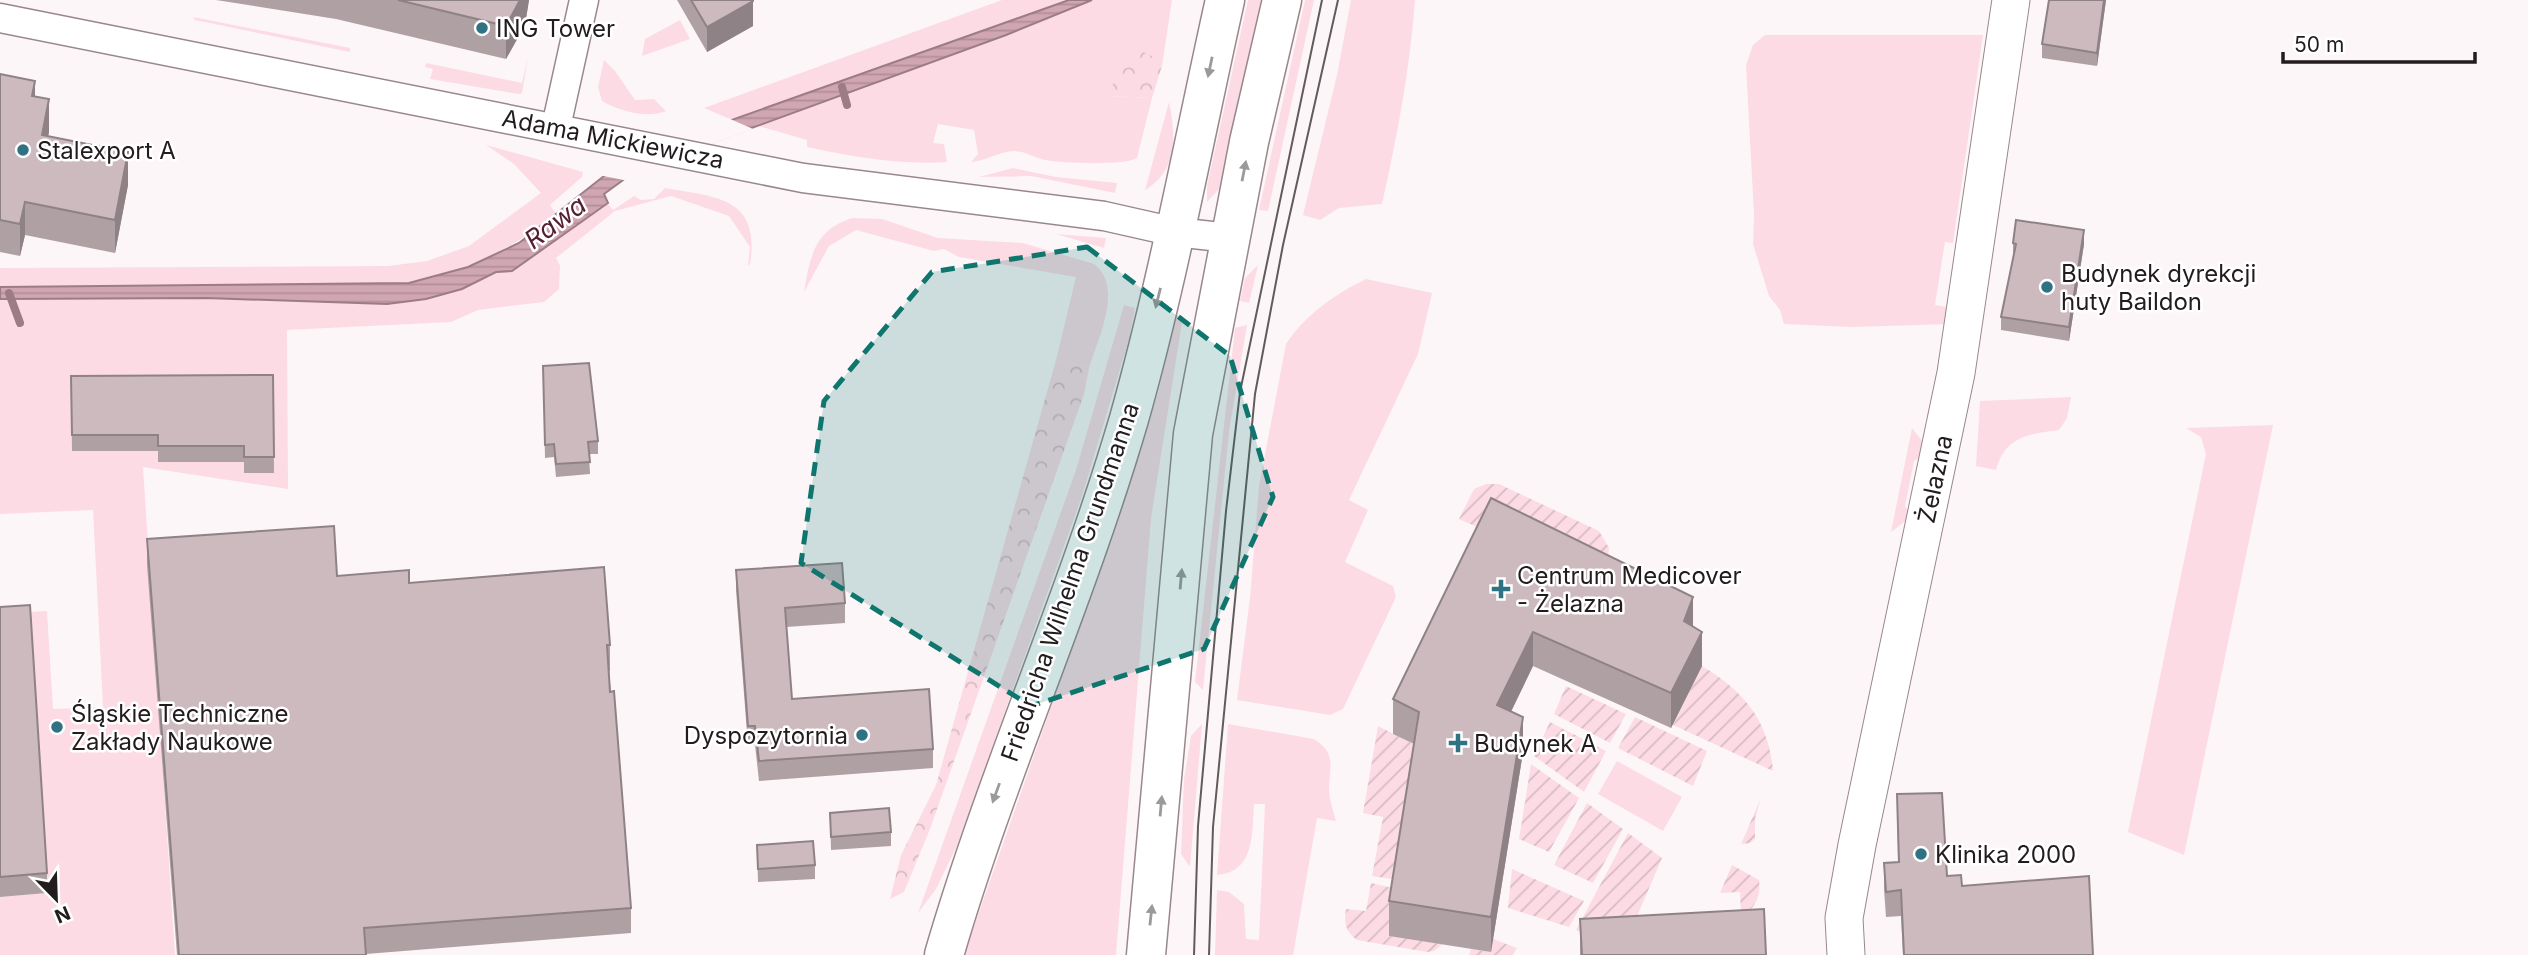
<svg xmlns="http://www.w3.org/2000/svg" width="2528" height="955" viewBox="0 0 2528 955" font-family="Inter,sans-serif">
	<defs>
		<pattern id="forest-crowns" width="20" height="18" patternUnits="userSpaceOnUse" patternTransform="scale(1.75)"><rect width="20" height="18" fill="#fcdbe4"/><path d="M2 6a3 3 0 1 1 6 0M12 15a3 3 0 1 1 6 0" fill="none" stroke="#d8bbc3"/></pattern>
		<pattern id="garden-furrows" width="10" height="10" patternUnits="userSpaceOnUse" patternTransform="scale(1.75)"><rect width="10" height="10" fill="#fcdbe4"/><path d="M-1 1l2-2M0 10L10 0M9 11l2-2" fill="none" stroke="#d8bbc3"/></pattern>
		<pattern id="water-rules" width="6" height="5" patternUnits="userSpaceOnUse" patternTransform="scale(1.75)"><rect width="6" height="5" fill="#d0a6b2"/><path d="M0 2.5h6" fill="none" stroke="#b28e99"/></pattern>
	</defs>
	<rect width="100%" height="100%" fill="#fdf6f8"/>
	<!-- grass -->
	<path fill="#fcdbe4" d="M1002,0h67l-337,120 -28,-12z
		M1092,0h80l-10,66 -3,-6 -51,36 44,2 -15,60c-14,8 -75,5 -92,2 -12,-3 -20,-9 -32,-9 -15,1 -27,10 -42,11l7,-8 -4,-24 -36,-6 -5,19 11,1 3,18c-48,3 -93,-5 -140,-15v-7l-52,-15 251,-90z
		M1248,0h13l-42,189 -12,13v-16z
		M1305,0h9l-46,211 -9,-1z
		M1351,0h64c-5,69 -18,137 -33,204l-43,4 -19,12 -17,-5 34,-140z
		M193,17l157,31v4l-155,-32z
		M680,20l10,19 -48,17 3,-17z
		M1765,35h218l-30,208 -8,-1 -10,63 18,3 -3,16 -98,3 -68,-3 -4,-14 -11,-14 -16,-52 1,-29 -8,-150 7,-20z
		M528,57l-6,36 -3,1 -89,-15 3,-10 -8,-2 1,-4 96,20z
		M604,60l11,11 20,29 19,-1 12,12c-18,8 -48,0 -64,-10l-4,-14z
		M1169,102c7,32 9,69 -24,88z
		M486,145l97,27 -1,5 -32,28 6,9c-44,35 -92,59 -147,69l-409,4v-19l388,-2 39,-5 42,-15 72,-53 -27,-29z
		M1013,168l43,9 61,6 -2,10 -84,-17 -52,1z
		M665,188c51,9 96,9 85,76l-2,2 2,-19 -21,-31 -58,-20 -56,15 -59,47 4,8 -1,23 -15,13 -66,8 -27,12 -164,8 1,159 -145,-22 32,488h-175v-58l47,-4 -19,-281 19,-1 6,98 50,-2 -10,-197 -93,4v-215l206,-1 181,6 39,-5 36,-10 34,-17 16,-1 96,-67 5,6 21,-14 7,4 13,-1z
		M853,218l29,1 56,19 85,5 71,21c30,23 4,74 -5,104l-33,-8 20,-83 -117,-20 -15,-8 -10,2 -78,-21 -27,16 -25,46c6,-36 11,-63 49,-74z
		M1056,234l50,4 -2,10z
		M1258,265l-9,38 -9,-2 5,-23z
		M1366,279l66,14 -14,61 -69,146 19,10 -23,52 48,24 3,11 -53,112 -13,6 -93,-15 13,-102 9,-112 27,-142c19,-29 49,-50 80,-65z
		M1124,305l11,3 -6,31 -47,157 -126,352 -20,41 -18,24 158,-443z
		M1175,315l8,1 -32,202 -35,437h-152l176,-502 19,-64z
		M1247,325l-18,106 -26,259 -8,-8 40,-354z
		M2071,397l-4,21 -8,12c-30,4 -54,6 -63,40l-20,-4 4,-65z
		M2273,425l-89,430 -56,-23 78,-378 -5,-17 -15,-9z
		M1912,428l11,14 2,12 -11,7 -9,45 7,10 -21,16z
		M1202,724l-12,143 -9,-13 3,-75 7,-43z
		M1228,724l86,15c22,14 16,26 15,49 0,11 4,22 7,33l-19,-3 -24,137h-78l2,-65 12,2 15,12 2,35 13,1 6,-136h-11c-2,30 1,68 -37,71z
		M1617,761l65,36 -19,34 -65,-37z"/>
	<!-- forest -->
	<path fill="url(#forest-crowns)" d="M1129,45l31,15 2,6 -10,32 -44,-2z
		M1056,360l33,8 -5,26 -154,435 -26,63 -14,7 11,-44 35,-70z"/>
	<!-- garden -->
	<path fill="url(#garden-furrows)" d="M1486,484h13l100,47 10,17 -1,10 -117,-25 -32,-14 15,-30z
		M1702,666c42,25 67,55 71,105l-100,-46z
		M1566,686l60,28 -16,29 -56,-29z
		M1635,717l72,34 -14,35 -75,-38z
		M1550,722l56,29 -22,41 -50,-36z
		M1378,726l41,21 -21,133 -26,-4 11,-59 -20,-4z
		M1531,764l48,34 -30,54 -30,-13z
		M1761,798l-6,21v20l-5,4 -9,1z
		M1587,803l36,26 -30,54 -39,-18z
		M1628,833l34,25 -39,91 -47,-19z
		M1732,865l27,15c2,14 -3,31 -18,34l-1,-22 -20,1z
		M1512,869l72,32 -15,26 -61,-19z
		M1371,883l26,6 -8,47 54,8 -9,7 -7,1 -70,-12c-12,-9 -13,-17 -11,-31l20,2z
		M1493,939l24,9 -5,7h-43l2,-6 20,3z"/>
	<!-- water -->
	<path fill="url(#water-rules)" stroke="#9c7d86" stroke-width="2" d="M1069,0h23l-86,35 -369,135 -33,24 4,9 -96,68 -16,1 -34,17 -36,10 -39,5 -181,-6 -206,1v-12l409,-4 59,-16 51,-24 90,-71 41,-23z"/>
	<!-- pier -->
	<path fill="#fdf6f8" d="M728,118l25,11 -88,32 -37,20 -29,-6 49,-29z"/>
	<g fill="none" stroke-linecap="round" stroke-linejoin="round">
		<!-- stream -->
		<path stroke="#9c7d86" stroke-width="8" d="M842,87l5,18
			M9,293l11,30"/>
		<defs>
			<path id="minor" d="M0,18l803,160 301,38 71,16 55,6
				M556,127l28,-127"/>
			<path id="tertiary" d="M1846,955l-2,-37 13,-73 99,-472 55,-373"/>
			<path id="secondary" d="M944,955c53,-182 132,-355 185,-536 39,-138 65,-280 96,-419
				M1146,955l47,-521 56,-292 33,-142"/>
		</defs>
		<!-- minor casing -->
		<use href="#minor" stroke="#98878c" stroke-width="31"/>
		<!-- tertiary casing -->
		<use href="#tertiary" stroke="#98878c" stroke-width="39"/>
		<!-- secondary casing -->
		<use href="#secondary" stroke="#98878c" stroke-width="41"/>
		<!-- minor -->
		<use href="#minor" stroke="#fff" stroke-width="28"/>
		<!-- tertiary -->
		<use href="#tertiary" stroke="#fff" stroke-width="37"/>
		<!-- secondary -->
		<use href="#secondary" stroke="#fff" stroke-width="38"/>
		<!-- tram -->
		<path stroke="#615b5d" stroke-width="2" d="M1194,955l4,-129 28,-315 14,-119 82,-392
			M1209,955l4,-128 42,-433 28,-149 55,-245"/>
	</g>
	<!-- wall -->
	<path fill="#afa0a4" d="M216,0h313l-4,25 -19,34 -170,-40z
		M677,0h76v26l-46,26z
		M2106,0l-9,66 -55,-8v-14z
		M0,74l35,23 14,35 -1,4 80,49 -13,68 -90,-18 -5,21 -20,-4z
		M2013,243l71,1 -15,97 -68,-11v-13l12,-60z
		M543,366l55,75v13h-9l1,20 -34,3 -2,-20 -9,1z
		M273,375l1,98h-30v-11h-86v-11h-86l-1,-75z
		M1491,498l202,128 9,40 -31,62 -138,-62 -22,46 12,40 -32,200 -102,-16v-35l25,-157 -21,-10v-35z
		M147,539l190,37 72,7 201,62v26h-1l22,237v25l-265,21v1h-189l-30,-390z
		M736,570l109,33v20l-59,4 6,72 141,50v19l-174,13 -4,-36 -7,1 -12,-156z
		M0,607l47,266v20l-47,4z
		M1897,794l50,82 15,10 131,69h-190l-2,-39 -15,1 -2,-28v-26l14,-1z
		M830,813l61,19v14l-60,4z
		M757,845l58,20v14l-57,3z
		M1580,919l186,36h-186z"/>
	<!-- shaded-wall -->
	<path fill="#8f8286" d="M520,0h9l-4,25 -19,34v-33z
		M2104,0h2l-9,66v-13z
		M753,1v25l-46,26v-25z
		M35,81v33l-3,-18z
		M49,99v33l-7,36v-33z
		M128,152v33l-13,68v-33z
		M25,202v33l-5,21v-32z
		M2084,230v14l-15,97v-14z
		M1693,597v34l-9,-10z
		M1533,632v34l-36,74v-35z
		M1702,632v34l-31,62v-35z
		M1523,717v35l-32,200v-35z"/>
	<!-- building -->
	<path fill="#ccbabf" stroke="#8f8286" stroke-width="2" d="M398,0h122l-14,26z
		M691,0h62v1l-46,26z
		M2049,0h55l-7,53 -55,-9z
		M0,74l35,7 -3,15 17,3 -7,36 86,17 -13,68 -90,-18 -5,22 -20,-4z
		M2016,220l68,10 -15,97 -68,-10 15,-73 -3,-1z
		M589,363l9,78 -10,1 2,20 -34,2 -2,-20 -9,1 -2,-79z
		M273,375l1,82h-30v-11h-86v-11h-86l-1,-59z
		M1491,498l202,99 -9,24 18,11 -31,61 -138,-61 -36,73 26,12 -32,200 -102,-16 30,-189 -26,-13z
		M334,526l3,50 72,-6v13l195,-16 6,78h-3l3,47 4,-1 17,217 -267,20 2,27h-187l-32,-416z
		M842,563l3,40 -60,5 7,91 137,-10 4,60 -174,12 -4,-35h-7l-12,-156z
		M30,605l17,268 -47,4v-270z
		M1942,793l5,83 14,-1 1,11 127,-10 4,79h-189l-3,-65 -15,2 -2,-29 15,-1 -2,-68z
		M889,808l2,24 -60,5 -1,-24z
		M813,841l2,24 -57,4 -1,-24z
		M1764,909l2,46h-184l-2,-36z"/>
	<!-- one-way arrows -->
	<defs><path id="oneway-solid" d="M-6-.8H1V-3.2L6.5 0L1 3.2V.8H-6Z" transform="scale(1.75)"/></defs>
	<g fill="#9c999a">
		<use href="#oneway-solid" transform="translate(1210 67) rotate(102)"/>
		<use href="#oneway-solid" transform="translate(1244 171) rotate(-79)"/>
		<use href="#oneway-solid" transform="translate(1158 298) rotate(104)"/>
		<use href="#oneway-solid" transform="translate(1181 579) rotate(-85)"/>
		<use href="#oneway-solid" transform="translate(996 793) rotate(110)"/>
		<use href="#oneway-solid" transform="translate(1161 806) rotate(-85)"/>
		<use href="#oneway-solid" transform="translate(1151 915) rotate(-84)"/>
	</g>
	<!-- marked area -->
	<path fill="#0f766e" fill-opacity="0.2" stroke="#0f766e" stroke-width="5" stroke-dasharray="14 9" stroke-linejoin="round" d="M1087,247l143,109 43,141 -69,152 -173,57 -230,-143 23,-162 108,-129z"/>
	<!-- markers -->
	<g fill="#2f7283" stroke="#fff" stroke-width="2.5">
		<circle cx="482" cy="28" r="7"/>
		<circle cx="23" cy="150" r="7"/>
		<circle cx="2047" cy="287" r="7"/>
		<path d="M1497.5 578.5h7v7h7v7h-7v7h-7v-7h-7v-7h7z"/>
		<circle cx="57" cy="727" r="7"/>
		<circle cx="862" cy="735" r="7"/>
		<path d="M1454.5 732.5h7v7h7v7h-7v7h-7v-7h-7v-7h7z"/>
		<circle cx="1921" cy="854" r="7"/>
	</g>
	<g text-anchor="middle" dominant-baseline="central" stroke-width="5" stroke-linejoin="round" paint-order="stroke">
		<!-- poi labels -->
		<g font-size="24" fill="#221c1e" stroke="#fff" text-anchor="start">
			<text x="496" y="28">ING Tower</text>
			<text x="37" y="150">Stalexport A</text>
			<text x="2061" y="273">Budynek dyrekcji<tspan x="2061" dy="28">huty Baildon</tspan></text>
			<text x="1517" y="575">Centrum Medicover<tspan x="1517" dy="28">- Żelazna</tspan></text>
			<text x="71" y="713">Śląskie Techniczne<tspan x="71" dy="28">Zakłady Naukowe</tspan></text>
			<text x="848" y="735" text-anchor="end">Dyspozytornia</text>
			<text x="1474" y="743">Budynek A</text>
			<text x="1935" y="854">Klinika 2000</text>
		</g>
		<!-- street labels -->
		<g font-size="24" fill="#221c1e" stroke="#fff">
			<text transform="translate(613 139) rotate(11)">Adama Mickiewicza</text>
			<text transform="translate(1935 479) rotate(-78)">Żelazna</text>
			<text transform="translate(1070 582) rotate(-71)">Friedricha Wilhelma Grundmanna</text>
		</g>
		<!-- water labels -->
		<g font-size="26" font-style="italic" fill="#531e32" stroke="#fff">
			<text transform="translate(555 222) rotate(-37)">Rawa</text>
		</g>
	</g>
	<!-- north arrow -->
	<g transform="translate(56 899) rotate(157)" stroke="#ffffff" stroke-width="5" paint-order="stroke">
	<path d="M0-5L12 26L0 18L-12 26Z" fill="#221c1e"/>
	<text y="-10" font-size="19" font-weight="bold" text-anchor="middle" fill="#221c1e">N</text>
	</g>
	<!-- scale -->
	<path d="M2283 52v10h192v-10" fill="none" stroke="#221c1e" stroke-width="3.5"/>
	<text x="2294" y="52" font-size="21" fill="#221c1e" stroke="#ffffff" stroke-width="5" paint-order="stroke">50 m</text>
</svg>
